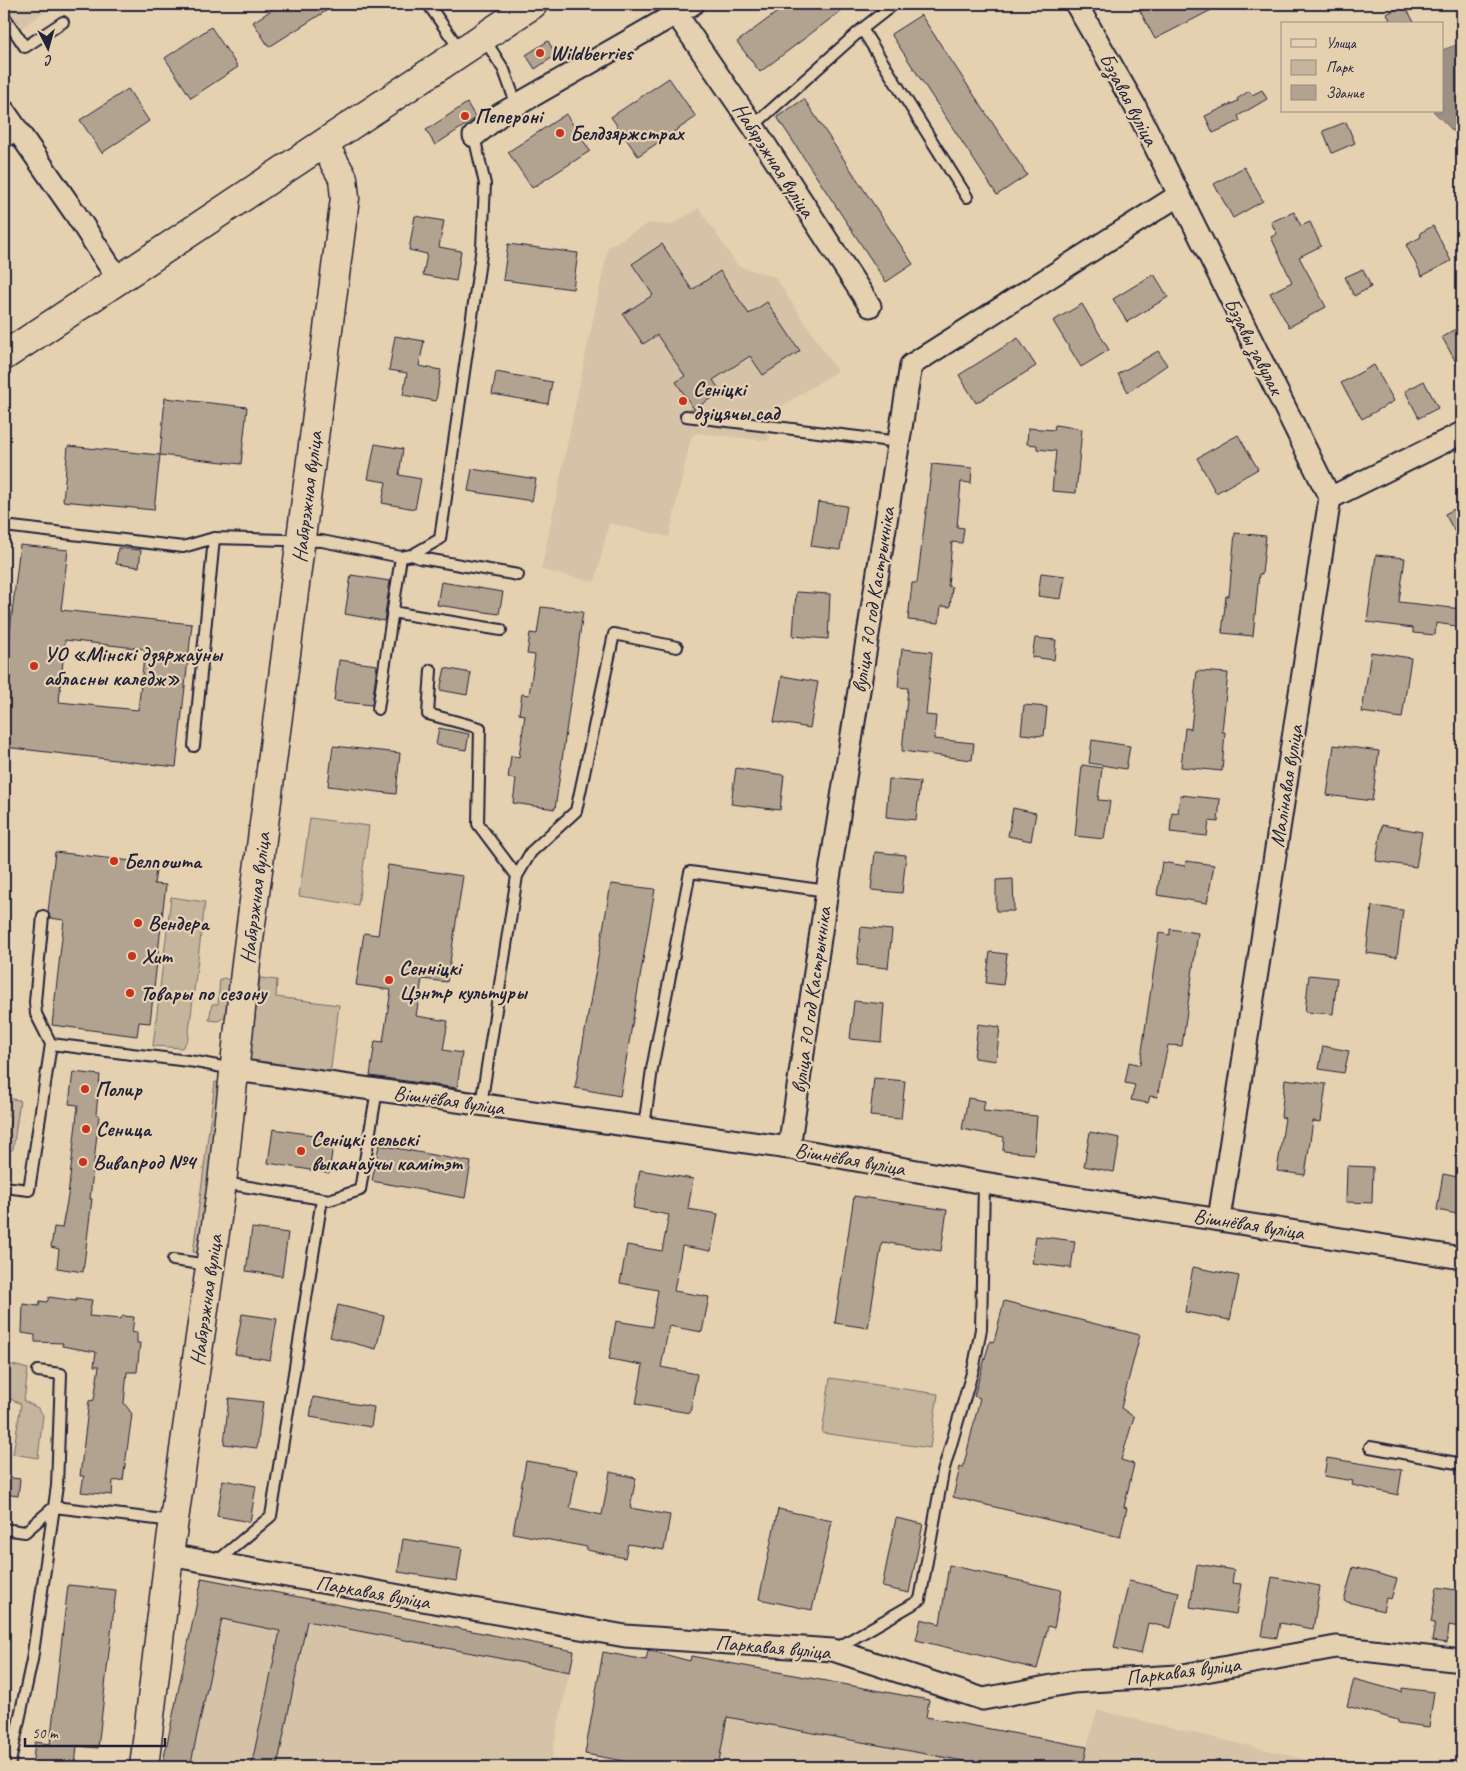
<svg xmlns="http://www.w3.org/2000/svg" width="1466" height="1771" viewBox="0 0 1466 1771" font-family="Caveat,sans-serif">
	<rect width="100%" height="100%" fill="#e5d1b0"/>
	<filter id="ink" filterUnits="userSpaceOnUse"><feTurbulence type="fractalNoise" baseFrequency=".02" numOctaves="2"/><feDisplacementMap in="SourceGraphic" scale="10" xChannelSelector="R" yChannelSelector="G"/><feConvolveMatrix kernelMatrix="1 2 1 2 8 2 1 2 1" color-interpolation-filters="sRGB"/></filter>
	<g filter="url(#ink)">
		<!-- built -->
		<path fill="#d6c3a7" d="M4,4h42l3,5 -28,19z
			M699,208l39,58 37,11 62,94 -64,41 -4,29 -72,-8 -6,5 -22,99 -60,-14 -14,59 -54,-12 67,-323 41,-24 22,2z
			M202,1578l372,73 -23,109 31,7h-420z
			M686,1669l401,78 10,-37 241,57h-668z"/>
		<!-- green -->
		<path fill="#c6b59d" stroke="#746c6c" d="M310,818l59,8 -11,79 -59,-9z
			M171,897l34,5 -17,137 -6,9 -29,-2z
			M225,978l5,3 -5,36 -7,4 -9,-1 3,-16h6l2,-25z
			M260,978l17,2 -1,17 63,8 -9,70 -81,-10z
			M215,1082l12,3 -21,169 -13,-2z
			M4,1098l16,2 -7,49 -9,6 7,-39 -7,-2z
			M9,1364l19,5 -4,32 14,7 5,7 -5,43 -25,-4 8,-50 -17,-8z
			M830,1378l108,16 -8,54 -108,-15z"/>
		<!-- water -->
		<path fill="#9c9085" stroke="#6b6467" d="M1462,43v91l-9,-3 -20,-20h9v-61z"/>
		<!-- building -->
		<path fill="#b2a391" stroke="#22223b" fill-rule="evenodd" d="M281,4h56l-68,43 -16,-25z
			M788,4h62l-90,68 -23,-30z
			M1155,4h68l-68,35 -15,-28z
			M1404,4l11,20h-23l-5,-10z
			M921,15l106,160 -30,20 -106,-161z
			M211,27l27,40 -47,31 -26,-40z
			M548,41l8,14 -21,14 -9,-14z
			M669,78l27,39 -58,39 -27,-39z
			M128,89l21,32 -47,32 -22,-33z
			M1262,90l5,9 -29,17 2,5 -27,12 -8,-17 33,-15 -1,-2 12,-8 3,4z
			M804,99l109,165 -27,18 -109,-165z
			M467,103l9,15 -41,27 -9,-15z
			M566,114l24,37 -58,37 -24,-36z
			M1346,122l9,21 -23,10 -9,-22z
			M1244,167l19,34 -30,17 -19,-34z
			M1294,212l7,14 9,-4 11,24 -22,11 27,50 -37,20 -19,-34 22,-11 -21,-45 6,-3 -6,-12z
			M415,216l29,5 -5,26 22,4 -5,30 -33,-6 4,-21 -18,-4z
			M1433,226l18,35 -29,15 -16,-31 15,-8 -1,-4z
			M508,244l70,9 -5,36 -70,-9z
			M662,244l30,46 28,-19 29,43 18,-12 33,49 -37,24 -13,-19 -37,24 8,12 -27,17 -18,-27 9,-6 -28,-41 -14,9 -20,-30 30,-19 -21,-31z
			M1363,269l8,18 -17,9 -9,-19z
			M1154,274l14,23 -41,25 -14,-23z
			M1082,304l27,46 -28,17 -28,-46z
			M1462,326v47l-20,-36z
			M395,336l29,5 -5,25 22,4 -5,31 -33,-6 4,-22 -18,-3z
			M1018,338l18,28 -60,37 -17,-28z
			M1158,351l9,14 -39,27 -10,-18z
			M1374,365l20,36 -32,18 -21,-36z
			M496,372l56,10 -4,22 -56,-10z
			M1424,381l14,27 -19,10 -14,-27z
			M165,398l82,9 -6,57 -81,-9z
			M1055,425l27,4 -6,64 -24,-2 4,-40 -19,-2v-4l-10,-1 1,-16 26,2z
			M1238,435l20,34 -42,24 -19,-35z
			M375,444l28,5 -4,26 22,4 -6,30 -33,-6 4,-21 -18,-3z
			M68,446l92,9 -6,55 -91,-9z
			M932,464l40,4 -1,15 -10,-1 -4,45 7,1 -2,15 -10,-1 -4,44 4,1 -2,20 -9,-1 -2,17 -31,-3 4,-37h5z
			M472,469l64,10 -4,22 -64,-10z
			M818,502l29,4 -7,44 -29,-4z
			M1462,505v40l-17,-31z
			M1235,533l31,3 -4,38h-3l-6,62 -31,-3 4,-37h3z
			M20,545l48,5 -7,60 131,14 -16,143 -172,-20v-65zM65,640l80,9 -7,61 -79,-8z
			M118,548l23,2 -2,17 -23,-3z
			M1376,555l29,3 -6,44 63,7v18l-26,-4 -1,12 -22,-2v-5l-46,-6z
			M1041,573l24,3 -4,23 -23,-3z
			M351,575l39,6 -6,40 -39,-7z
			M441,582l62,10 -4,22 -62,-9z
			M796,592l34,2 -2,45 -35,-3z
			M541,607l42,5 -28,197 -42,-6 3,-24 -8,-1 3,-22 8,1 6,-42 -6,-1 3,-20 7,1 6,-40 -8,-1 3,-21 7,1z
			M1035,638l21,2 -2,20 -22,-3z
			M902,649l30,3 -6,63 10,1 -2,23 40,4 -2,17 -70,-9 6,-63 -10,-1z
			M1371,652l40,6 -9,60 -40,-6z
			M339,660l38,5 -5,40 -38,-4z
			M445,668l26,5 -4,22 -27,-5z
			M1197,671l31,2 -6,59h3l-3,39 -41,-4 4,-39 6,1z
			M782,676l36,6 -8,46 -36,-6z
			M1024,705l23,2 -3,29 -23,-2z
			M439,728l30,6 -3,16 -30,-5z
			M1092,740l38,6 -4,23 -37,-6z
			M1334,745l45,6 -7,50 -45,-6z
			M333,746l67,7 -4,41 -68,-8z
			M1082,765l20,3 -4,32 12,1 -6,38 -29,-3z
			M736,768l48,7 -4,35 -49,-6z
			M889,779l31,3 -4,38 -30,-3z
			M1180,795l40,4 -2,23 -9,-1 -2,15 -37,-4 2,-20 6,1z
			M1013,808l23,5 -5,28 -23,-5z
			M1382,825l40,7 -6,35 -40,-6z
			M55,852l102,12 -3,20 12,1 -3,24 -13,114 -11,-1 -2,14 -85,-11 12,-105 -14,-2 -2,-6z
			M875,852l31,3 -4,38 -31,-3z
			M1186,861l28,4 -7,38 -50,-8 5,-33 23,4z
			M388,865l75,11 -16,106 -25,-3 -6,37 32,5 -5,29 19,3 -5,35 -87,-12 5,-35 8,1 8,-52 -35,-5 8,-52 14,2z
			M1013,879l1,32h-18v-31z
			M611,884l44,5 -35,207 -45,-8z
			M1372,906l31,4 -6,47 -31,-4z
			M861,927l31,3 -4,38 -31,-3z
			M1170,929l28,4 -16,113 -14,-1 -11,52 -7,-1 -2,7 -17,-3 4,-15 -10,-2 4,-21 11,3 19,-132 11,2z
			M990,952l17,2 -4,31 -17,-2z
			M1309,975l28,3 -4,36 -28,-2z
			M854,1001l30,3 -3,38 -31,-3z
			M978,1024l22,3 -4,34 -22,-3z
			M1323,1046l26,5 -5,22 -25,-4z
			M73,1072l27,3 -4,39 3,1 -9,84h2l-9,73 -26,-4 2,-19 -8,-2 3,-20 8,1 6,-32 10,-91 -9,-1z
			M874,1078l31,3 -4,38 -31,-3z
			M1285,1079l41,5 -5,38 -8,-1 -8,54 -28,-4 8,-53 -4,-1z
			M968,1098l17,3 -2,10 54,5 -3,38 -31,-3 1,-14 -42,-8z
			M273,1129l61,9 -5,35 -61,-10z
			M1090,1132l30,6 -6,34 -30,-6z
			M379,1145l92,17 -6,36 -93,-17z
			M1347,1166l26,1 -1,36 -26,-1z
			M640,1170l53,9 -5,30 30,5 -7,37 -29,-5 -8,45 35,6 -7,35 -33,-6 -8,41 36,7 -7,39 -54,-9 7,-39 -34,-6 7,-38 36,6 6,-37 -38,-7 7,-38 35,6 7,-36 -36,-7z
			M1443,1174l19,4v37l-25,-5z
			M854,1196l93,14 -6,41 -59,-9 -14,86 -33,-5z
			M252,1228l36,5 -6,43 -36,-5z
			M1036,1236l39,5 -4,27 -39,-5z
			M1193,1267l46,9 -9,44 -45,-8z
			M49,1297l27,4v-3l16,2 -3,16 31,3 3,-3 11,1 -2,16 5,-1v11h3l-3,29h-10l-3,31 8,11 -9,66 -10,1 -1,14 -31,-3 3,-16h-4l9,-75 5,-1 5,-34h-5l2,-14 -34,-6 1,-3 -28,-1v-7l-13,-2 1,-29 16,2 1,-5 7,1z
			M1004,1301l136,34 -19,73 13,9 -13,43 13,4 -10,43 3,1 -7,29 -167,-40 7,-30 3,1 17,-70 -6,-2 16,-55 4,1z
			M338,1305l46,11 -8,33 -46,-12z
			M242,1314l35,5 -7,41 -35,-6z
			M313,1397l61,10 -3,20 -61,-10z
			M229,1398l34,4 -6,46 -33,-4z
			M1327,1458l75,12 -4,25 -46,-10 1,-4 -29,-5z
			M526,1461l51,9 -7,38 32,7 8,-43 26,6 -6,30 40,7 -6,35 -36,-6 -3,14 -38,-8v-3l-74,-14z
			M4,1477l16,2 -2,17 -14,-2z
			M223,1480l33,6 -6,36 -33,-6z
			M778,1509l54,12 -20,89 -53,-11z
			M896,1518l27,6 -14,69 -27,-6z
			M403,1539l59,9 -5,33 -59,-9z
			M1197,1564l37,6 -2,13 9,1 -5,30 -46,-7z
			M949,1565l112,25 -7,38 -6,-2 -11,43 -121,-29 5,-21 19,5z
			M1353,1567l44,12 -6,20 -5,-1 -3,13 -39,-10z
			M1272,1577l48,9 -7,43 -33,-6 -3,15 -15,-2z
			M202,1578l372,73 -4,21 -263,-51 -30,146h-26l29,-136 -58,-12 -32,148h-28z
			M1129,1581l50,11 -8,36 -23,-5 -7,31 -27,-6z
			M68,1585l48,5 -18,158 -21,-2 -2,21h-43l3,-25 15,2z
			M1437,1587l25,4 -2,36 -11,-2 -2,18 -15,-2 3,-18 -4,-1z
			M648,1650l42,11 1,-5 238,44 -3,17 161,30 -4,20h-87l-269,-50 -9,50h-79l-15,-4v-2l-39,-7 18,-102 43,8z
			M1354,1679l48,13v-4l32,4 -5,35 -31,-4v-3l-51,-14z"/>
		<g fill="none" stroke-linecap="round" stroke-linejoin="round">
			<defs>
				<path id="lane" d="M428,4l33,47
					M4,16l21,31 38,-25
					M862,29l105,168
					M483,37l21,33 13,36
					M753,126l109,-97 32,-25
					M4,143l15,-10
					M686,416l213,26
					M4,526l179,21 31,-9
					M412,555l8,3 98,17
					M392,612l109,18
					M431,670l-3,44 52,14 -2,96 39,52
					M378,709l23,-152 11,-2 28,-16 42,-292 3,-63 -11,-48
					M194,746l20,-208 108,3 79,16
					M51,1044l145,18 37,7
					M481,1105l36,-229 14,-24 45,-41 38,-177 63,13
					M644,1127l8,-58 38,-197 137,19
					M224,1183l105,17 31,-10 17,-100
					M4,1187l25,3 22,-146 -15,-30 -1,-12 8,-86
					M173,1260l36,5
					M1370,1447l92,17
					M4,1529l21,3 29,-25 119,14
					M215,1563l56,-47 51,-317
					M835,1649l85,-49 23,-128 31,-106 7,-37 3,-146
					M9,1767l23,-107 25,-174 4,-112 -23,-3"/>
				<path id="street" d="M1076,4l59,102 195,392
					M677,15l76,111 117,180
					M4,111l71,102 43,66
					M474,136l27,-22 192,-110
					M236,1070l553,78 195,35 478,75
					M789,1148l38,-257 84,-526 268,-170
					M1219,1219l111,-721 132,-65
					M169,1555l456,81 208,14 150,49 90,-17 105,-6 158,-29 126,14"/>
				<path id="secondary" d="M4,356l529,-352
					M144,1767l25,-212 53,-372 24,-220 99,-765 -2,-20 -19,-34"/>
			</defs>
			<!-- lane casing -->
			<use href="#lane" stroke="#22223b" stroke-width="14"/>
			<!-- street casing -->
			<use href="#street" stroke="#22223b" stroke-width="25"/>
			<!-- secondary casing -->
			<use href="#secondary" stroke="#22223b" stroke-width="31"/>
			<!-- lane -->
			<use href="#lane" stroke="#e5d1b0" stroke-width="10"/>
			<!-- street -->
			<use href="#street" stroke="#e5d1b0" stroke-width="21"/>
			<!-- secondary -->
			<use href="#secondary" stroke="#e5d1b0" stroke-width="28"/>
		</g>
	</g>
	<!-- markers -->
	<g fill="#c8321e" stroke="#e5d1b0" stroke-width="2">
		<circle cx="540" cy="53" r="5"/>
		<circle cx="465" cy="116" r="5"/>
		<circle cx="560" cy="133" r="5"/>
		<circle cx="683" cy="401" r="5"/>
		<circle cx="34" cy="666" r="5"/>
		<circle cx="114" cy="861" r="5"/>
		<circle cx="138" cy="923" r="5"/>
		<circle cx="132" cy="956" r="5"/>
		<circle cx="389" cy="980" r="5"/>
		<circle cx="130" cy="993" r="5"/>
		<circle cx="85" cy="1089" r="5"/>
		<circle cx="86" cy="1129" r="5"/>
		<circle cx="301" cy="1151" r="5"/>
		<circle cx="83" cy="1162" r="5"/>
	</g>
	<g text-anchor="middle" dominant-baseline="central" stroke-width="4.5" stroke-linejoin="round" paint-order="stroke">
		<!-- poi labels -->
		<g font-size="21" font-weight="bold" fill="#22223b" stroke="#e5d1b0" text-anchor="start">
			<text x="550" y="53">Wildberries</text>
			<text x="475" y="116">Пепероні</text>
			<text x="570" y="133">Белдзяржстрах</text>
			<text x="693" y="389">Сеніцкі<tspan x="693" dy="24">дзіцячы сад</tspan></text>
			<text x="44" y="654">УО «Мінскі дзяржаўны<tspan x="44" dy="24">абласны каледж»</tspan></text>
			<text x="124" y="861">Белпошта</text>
			<text x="148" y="923">Вендера</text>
			<text x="142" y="956">Хит</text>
			<text x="399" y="968">Сенніцкі<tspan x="399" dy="24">Цэнтр культуры</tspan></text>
			<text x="140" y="993">Товары по сезону</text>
			<text x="95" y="1089">Полир</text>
			<text x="96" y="1129">Сеница</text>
			<text x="311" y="1139">Сеніцкі сельскі<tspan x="311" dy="24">выканаўчы камітэт</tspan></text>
			<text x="93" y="1162">Вивапрод №4</text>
		</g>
		<!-- street labels -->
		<g font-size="21" fill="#22223b" stroke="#e5d1b0">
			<text transform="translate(1129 99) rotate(62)">Бэзавая вуліца</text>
			<text transform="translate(774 160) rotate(57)">Набярэжная вуліца</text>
			<text transform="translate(1254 346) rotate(63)">Бэзавы завулак</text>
			<text transform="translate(307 497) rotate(-83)">Набярэжная вуліца</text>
			<text transform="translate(873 600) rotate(-81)">вуліца 70 год Кастрычніка</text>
			<text transform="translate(1286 786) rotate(-81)">Малінавая вуліца</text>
			<text transform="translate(255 898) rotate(-83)">Набярэжная вуліца</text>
			<text transform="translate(811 1000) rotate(-82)">вуліца 70 год Кастрычніка</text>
			<text transform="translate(449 1100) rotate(8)">Вішнёвая вуліца</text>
			<text transform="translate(850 1159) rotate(10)">Вішнёвая вуліца</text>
			<text transform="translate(1249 1224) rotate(9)">Вішнёвая вуліца</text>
			<text transform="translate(206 1300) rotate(-82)">Набярэжная вуліца</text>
			<text transform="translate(373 1592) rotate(10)">Паркавая вуліца</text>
			<text transform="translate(773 1647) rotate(5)">Паркавая вуліца</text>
			<text transform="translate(1183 1671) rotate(-7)">Паркавая вуліца</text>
		</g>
	</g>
	<!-- margin -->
	<rect width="1466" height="1771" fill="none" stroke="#e5d1b0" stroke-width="20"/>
	<rect x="10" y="10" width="1446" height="1751" fill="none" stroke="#22223b" stroke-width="2" filter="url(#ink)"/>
	<!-- legend -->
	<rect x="1281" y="22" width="162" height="90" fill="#e5d1b0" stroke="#978b81"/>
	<rect x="1291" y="39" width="25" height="8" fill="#e5d1b0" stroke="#978b81"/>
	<text x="1326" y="48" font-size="15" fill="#22223b">Улица</text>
	<rect x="1291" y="60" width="25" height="15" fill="#c6b59d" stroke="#978b81"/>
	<text x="1326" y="72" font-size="15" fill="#22223b">Парк</text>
	<rect x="1291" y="85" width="25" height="15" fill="#b2a391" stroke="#978b81"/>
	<text x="1326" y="98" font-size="15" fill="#22223b">Здание</text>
	<!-- north arrow -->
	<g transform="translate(48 48) rotate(174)" stroke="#e5d1b0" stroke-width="4" paint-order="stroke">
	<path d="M0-4L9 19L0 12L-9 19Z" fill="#22223b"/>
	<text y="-8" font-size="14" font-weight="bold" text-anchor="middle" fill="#22223b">С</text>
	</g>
	<!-- scale -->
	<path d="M25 1738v8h140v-8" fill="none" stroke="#22223b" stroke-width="2.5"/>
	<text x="32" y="1738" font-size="15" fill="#22223b" stroke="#e5d1b0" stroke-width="4" paint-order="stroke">50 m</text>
</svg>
